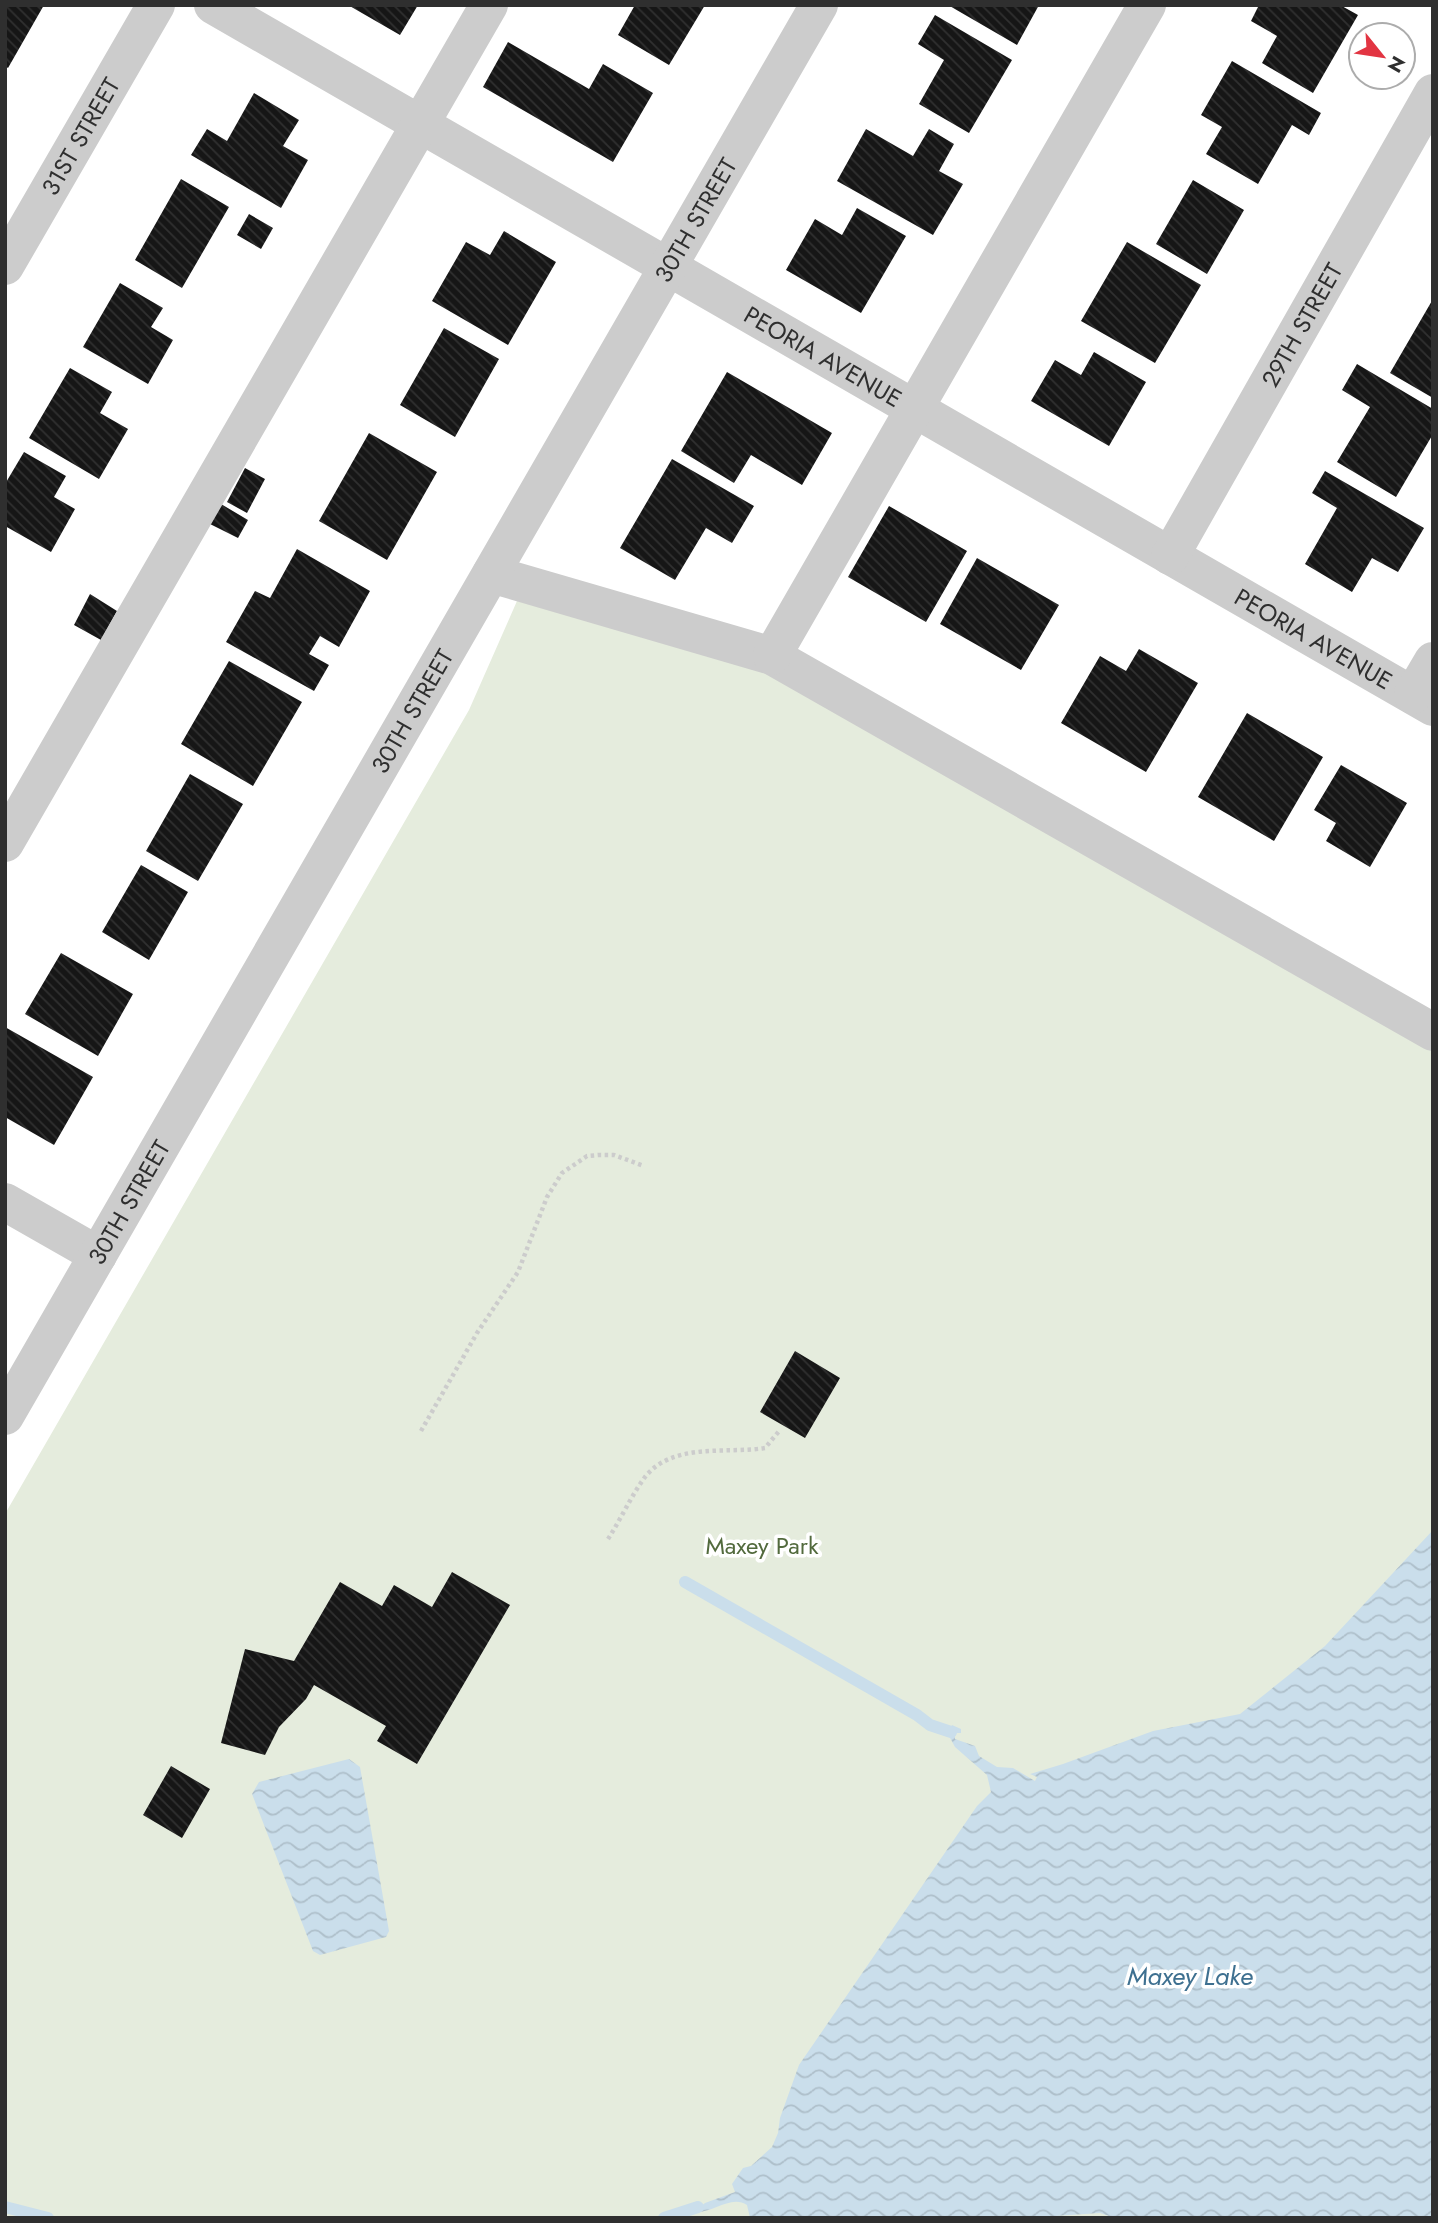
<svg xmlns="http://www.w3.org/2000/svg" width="1438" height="2223" viewBox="0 0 1438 2223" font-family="Jost,sans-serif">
	<defs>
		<pattern id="water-waves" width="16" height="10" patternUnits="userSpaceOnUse" patternTransform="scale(1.75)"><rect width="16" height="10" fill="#cadeeb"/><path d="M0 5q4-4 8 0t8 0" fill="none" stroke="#aebfca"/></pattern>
		<pattern id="building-back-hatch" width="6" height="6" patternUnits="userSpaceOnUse" patternTransform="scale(1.75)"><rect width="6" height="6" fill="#161616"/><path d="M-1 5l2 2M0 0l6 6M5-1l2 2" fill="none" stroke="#303030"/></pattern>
	</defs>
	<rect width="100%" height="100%" fill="#fff"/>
	<!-- green -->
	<path fill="#e5ecdd" d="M517,601l246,61 670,376v1180h-1428v-704l464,-804z"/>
	<!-- water -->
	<path fill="url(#water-waves)" d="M1433,1530v688h-318l-15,-5 -75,5h-275l-3,-13c-16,-11 -35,9 -53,7l11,-9 30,-11 -3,-8 11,-16 8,-2 21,-19 6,-14 2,-15 19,-53 178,-259 14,-14 -4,-17 -32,-28 -6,-11 3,-11 9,4v4h-6v6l20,7 4,10 18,11 16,1 22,13 2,-4 -7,-3 33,-10 90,-33 87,-17 85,-68z
		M349,1759l11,8 29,164 -3,6 -66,18 -7,-4 -61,-157 7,-12z"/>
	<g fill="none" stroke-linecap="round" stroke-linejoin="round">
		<!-- stream -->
		<path stroke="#cadeeb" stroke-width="12" d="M685,1582l232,133 13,10 21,7
			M5,2207l43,11
			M664,2218l34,-11"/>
	</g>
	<!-- building -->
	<path fill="url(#building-back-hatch)" d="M5,5h39l-36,63 -3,-2z
		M348,5h70l-18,30z
		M635,5h70l-36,60 -51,-30z
		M948,5h91l-22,40z
		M1259,5h81l18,10 -45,78 -51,-30 15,-27 -26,-15z
		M935,15l77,45 -43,73 -50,-29 25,-44 -26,-16z
		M508,42l81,47 14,-25 50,29 -40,69 -130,-75z
		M1232,61l89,52 -12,22 -17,-10 -34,59 -52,-30 16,-27 -21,-12z
		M254,93l45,27 -16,26 25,14 -27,48 -90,-53 16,-26 20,12z
		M866,129l47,27 16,-27 25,15 -15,27 24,13 -30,51 -96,-54z
		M181,179l48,28 -47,81 -47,-28z
		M1193,180l51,30 -37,64 -51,-30z
		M857,208l49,28 -45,77 -75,-43 29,-51 27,16z
		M249,214l24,14 -12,21 -24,-14z
		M504,231l52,31 -48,83 -76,-44 34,-59 24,13z
		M1127,242l74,43 -46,78 -74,-42z
		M120,283l43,25 -12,19 22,13 -25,44 -65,-37z
		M1433,299v99l-43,-25z
		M444,328l55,31 -44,78 -55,-32z
		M1094,352l52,30 -37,64 -78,-45 24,-41 26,15z
		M1357,364l76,45v25l-37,63 -59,-35 33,-55 -28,-17z
		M70,368l42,24 -12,21 28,16 -29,50 -70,-41z
		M727,372l105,61 -30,52 -51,-30 -17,28 -53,-32z
		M369,433l68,39 -50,88 -68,-39z
		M24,452l42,24 -12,21 21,12 -24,43 -46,-26v-42z
		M672,459l82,47 -22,37 -26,-15 -31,52 -55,-32z
		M245,468l20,11 -18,34 -20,-11z
		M1325,471l99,57 -26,44 -26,-14 -20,34 -47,-28 32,-56 -25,-15z
		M221,504l27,16 -10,18 -28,-14z
		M889,506l78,45 -41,71 -78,-45z
		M297,549l73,42 -31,56 -19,-11 -11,18 20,11 -15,26 -88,-49 29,-51 15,7z
		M977,558l82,47 -38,65 -81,-46z
		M90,594l27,17 -16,29 -27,-15z
		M1139,649l59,34 -52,89 -85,-49 39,-67 26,15z
		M229,661l73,41 -49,84 -72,-42z
		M1247,713l76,44 -49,84 -76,-44z
		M1341,765l66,38 -37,64 -44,-26 10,-18 -22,-13z
		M190,774l53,30 -45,77 -52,-30z
		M141,865l47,27 -39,68 -47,-28z
		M61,953l72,41 -35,62 -73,-42z
		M5,1027l88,50 -39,68 -49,-28z
		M795,1351l45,27 -35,60 -45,-26z
		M452,1572l58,33 -93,159 -40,-23 9,-15 -72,-41 -8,14 -27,28 -14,28 -44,-12 24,-94 49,12 46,-79 42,24 12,-21 38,22z
		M171,1766l39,23 -28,49 -39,-23z"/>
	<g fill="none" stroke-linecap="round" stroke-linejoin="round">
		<!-- path -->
		<path stroke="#ccc" stroke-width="4.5" stroke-dasharray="3.5 3.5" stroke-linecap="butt" d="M421,1431l56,-98 41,-61 29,-75 15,-24 25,-17 12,-1h15l30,11
			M608,1539c13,-20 23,-43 37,-62 28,-35 81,-23 120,-29l15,-18"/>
		<!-- minor -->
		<g stroke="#ccc" stroke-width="38">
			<path id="s1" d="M213,5l1220,702"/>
			<path id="s2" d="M5,266l151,-261"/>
			<path id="s3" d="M1170,556l263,-463"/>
			<path d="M491,574l281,82 661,376"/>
			<path d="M772,656l375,-651"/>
			<path d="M1413,695l20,-34"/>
			<path d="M5,843l484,-838"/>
			<path d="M5,1202l93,53"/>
			<path id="s4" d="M5,1416l814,-1411"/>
		</g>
	</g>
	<g text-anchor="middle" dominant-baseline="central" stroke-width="7" stroke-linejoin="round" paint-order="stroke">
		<!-- street labels -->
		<g font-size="24" fill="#2f2f2f" stroke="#fff">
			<text stroke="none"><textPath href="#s2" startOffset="150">31ST STREET</textPath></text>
			<text stroke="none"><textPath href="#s4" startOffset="1381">30TH STREET</textPath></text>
			<text stroke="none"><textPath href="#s3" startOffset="266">29TH STREET</textPath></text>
			<text stroke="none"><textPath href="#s1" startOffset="704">PEORIA AVENUE</textPath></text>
			<text stroke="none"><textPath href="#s1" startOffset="1270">PEORIA AVENUE</textPath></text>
			<text stroke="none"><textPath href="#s4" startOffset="814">30TH STREET</textPath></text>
			<text stroke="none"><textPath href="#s4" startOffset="247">30TH STREET</textPath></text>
		</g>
		<!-- park labels -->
		<g font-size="24" fill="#526a3d" stroke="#fff">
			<text x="762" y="1545">Maxey Park</text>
		</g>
		<!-- water labels -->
		<g font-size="26" font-style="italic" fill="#3e7090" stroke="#fff">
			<text x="1190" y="1976">Maxey Lake</text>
		</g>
	</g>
	<!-- border -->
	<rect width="1438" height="2223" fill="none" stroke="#2f2f2f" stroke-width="14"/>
	<!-- north arrow -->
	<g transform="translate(1382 56) rotate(120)"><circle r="33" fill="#ffffff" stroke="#acacac" stroke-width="2"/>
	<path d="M0-5L12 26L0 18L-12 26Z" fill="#e23542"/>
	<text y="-10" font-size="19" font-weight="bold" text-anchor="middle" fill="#2f2f2f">N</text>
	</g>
</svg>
